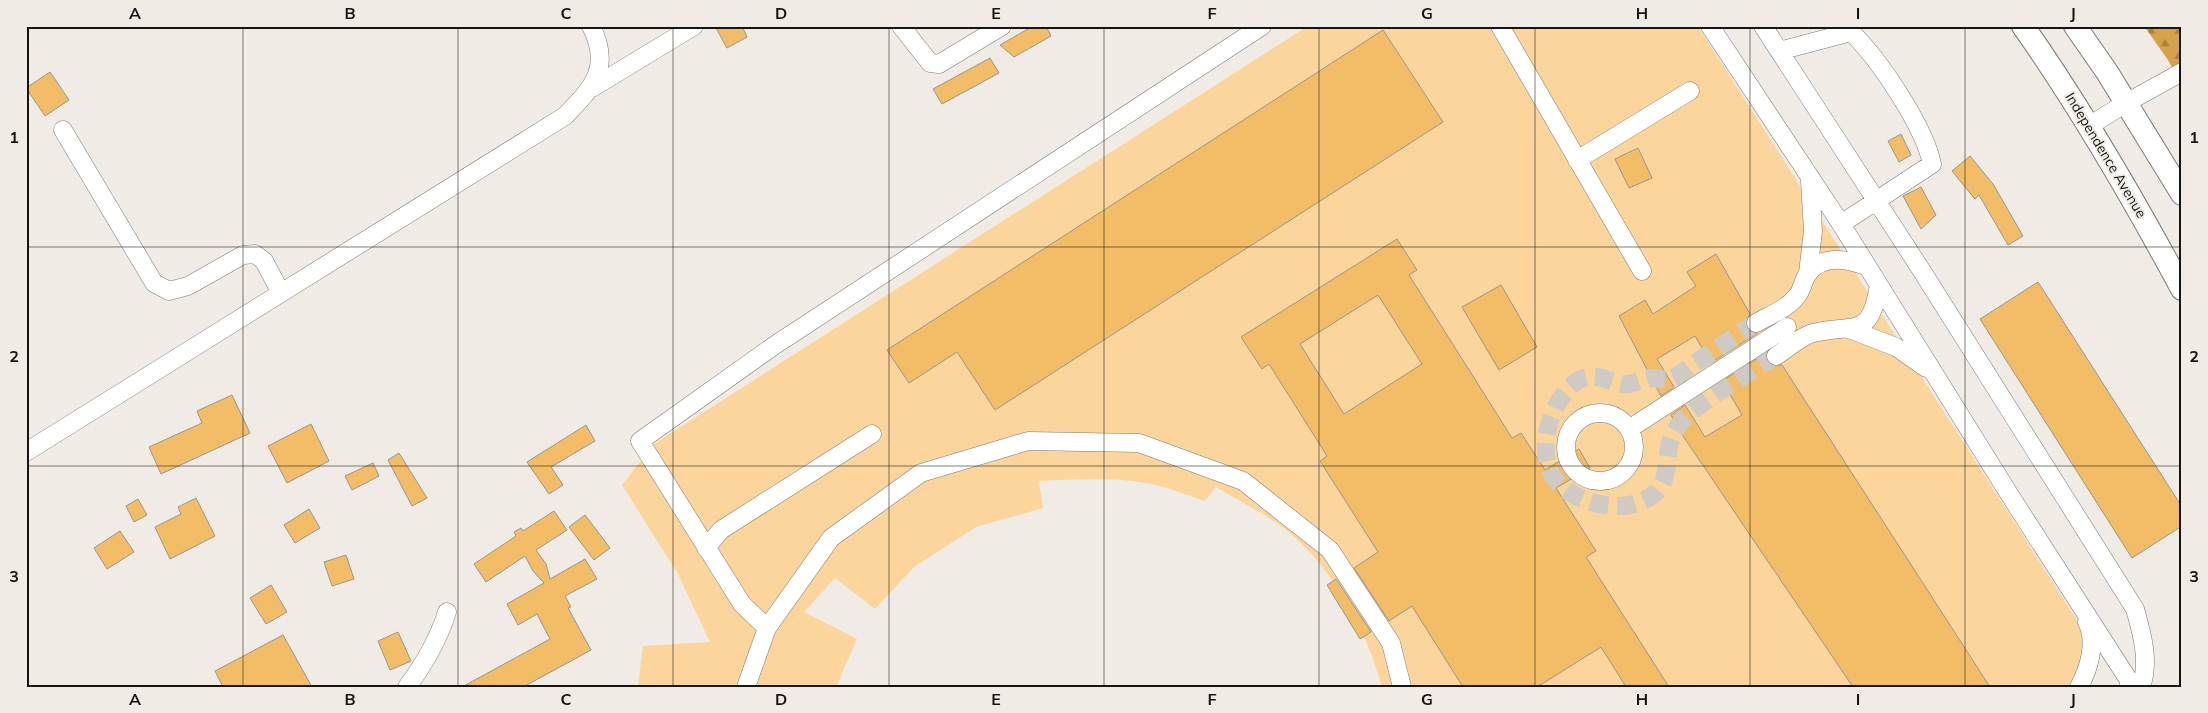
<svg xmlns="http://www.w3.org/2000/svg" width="2208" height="713" viewBox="0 0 2208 713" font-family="Mulish,sans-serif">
	<defs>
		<pattern id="forest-firs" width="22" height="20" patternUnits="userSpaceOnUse" patternTransform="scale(1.25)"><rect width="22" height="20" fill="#d5a14a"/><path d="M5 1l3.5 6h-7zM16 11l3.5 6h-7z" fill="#ac823c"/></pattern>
	</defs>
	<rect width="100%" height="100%" fill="#f0ebe4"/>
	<!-- grass -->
	<path fill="#fbd59b" d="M1308,26h390l382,599 5,38 -11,24h-692c-15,-56 -47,-115 -91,-153 -23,-19 -50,-32 -75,-47l-11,14c-15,-5 -30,-11 -45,-15 -40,-10 -80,-7 -121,-5l4,27 -67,19 -62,40 -39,42 -40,-31 -31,34 53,27 -21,48h-198l5,-41 67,-4 -32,-68 -56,-89 32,-41z"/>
	<!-- forest -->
	<path fill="url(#forest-firs)" d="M2144,26h38v60l-14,-26z"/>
	<!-- building -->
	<path fill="#f3bd67" stroke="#9a9690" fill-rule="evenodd" d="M715,26h27l5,11 -20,11z
		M1033,26h13l5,10 -37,21 -14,-12z
		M1383,30l60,92 -448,288 -38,-58 -48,31 -22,-33z
		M990,58l9,15 -57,31 -9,-15z
		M50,72l19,28 -24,16 -19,-28z
		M1901,134l10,21 -12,7 -11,-21z
		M1638,148l14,30 -23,10 -14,-29z
		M1970,156l23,28 30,52 -15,9 -29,-50 -4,4 -23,-28z
		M1921,187l15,28 -15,14 -18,-33z
		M1397,239l20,31 -8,5 103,163 9,-5 24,37 34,-21 11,19 -34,20 40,63 -10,6 83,130h-43l-25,-40 -64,40h-74l-51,-81 -23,15 -35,-53 24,-16 -58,-91 7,-5 -58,-92 -7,5 -21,-32zM1378,295l44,69 -78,50 -44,-70z
		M1716,254l34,60 -5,8 1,6 5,4 7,1 -47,30 -16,-27 -38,23 17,28 -13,9 -42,-80 26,-16 8,14 43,-28 -9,-14z
		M2038,282l144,225v19l-50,32 -152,-239z
		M1501,285l36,62 -38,23 -37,-63z
		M1766,353l1,9 4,3h11l208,322h-137l-176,-260 -6,-12 14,-10 20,32 37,-22 -20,-34z
		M232,395l18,38 -89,41 -12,-27 53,-24 -5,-12z
		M311,424l18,37 -42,22 -19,-37z
		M586,425l9,16 -44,26 12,18 -14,9 -22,-32z
		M399,453l28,45 -15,8 -24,-46z
		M373,463l6,13 -27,14 -7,-14z
		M196,498l19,38 -45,23 -15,-32 26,-13 -3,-7z
		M138,499l9,16 -13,7 -8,-16z
		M309,509l11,19 -25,15 -11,-18z
		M554,511l13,19 -31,20 10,14 4,15 35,-20 12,20 -32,17 6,11 -3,1 23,42 -68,37h-61l88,-48 -13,-25 -19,11 -11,-21 37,-21 -11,-12 -8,-15 -39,26 -12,-18 42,-28 -2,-4 7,-4 2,3z
		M585,515l25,33 -16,12 -25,-33z
		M120,531l14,21 -27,17 -13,-21z
		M346,555l8,24 -22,7 -8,-24z
		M1336,579l35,53 -11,7 -33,-54z
		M271,585l16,27 -21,12 -16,-26z
		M398,632l13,29 -21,9 -12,-29z
		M283,635l29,52h-89l-8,-16z"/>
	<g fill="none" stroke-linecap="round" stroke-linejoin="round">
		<!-- minor-tunnel -->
		<path stroke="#cfcbc4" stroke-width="18" stroke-dasharray="18 9" stroke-linecap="butt" d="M1756,323c-21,14 -43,28 -64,42 -6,4 -14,12 -22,14 -5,2 -13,-1 -19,-1 -9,1 -20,8 -29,6 -16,-3 -27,-13 -43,-4 -28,17 -44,70 -25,98 16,23 60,35 86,24 41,-16 17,-48 38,-76 17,-23 73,-54 98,-70"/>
		<defs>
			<path id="minor" d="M901,26l29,37 9,1 63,-38
				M1500,26l142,245
				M1710,26l131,198 170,273 117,182 2,8
				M1763,26l157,242 215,341c7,24 15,53 6,78
				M1779,51l72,-19c28,27 73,94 81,132l-91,60
				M592,88l102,-62
				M2089,126l37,-23 56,-31
				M63,130l91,153 15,8 19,-5 55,-31 12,-1 9,7 17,32
				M1577,160l113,-69
				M1808,273l5,-42 -3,-50
				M1756,323c14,-8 31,-14 41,-27 5,-6 6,-15 10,-21 13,-21 40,-16 59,-9
				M1849,329l47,18 30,21
				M1776,356c11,-7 25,-20 37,-23 42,-10 57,7 66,-48
				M1566 447a34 34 0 1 1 68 0a34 34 0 1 1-68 0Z
				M1629,429l158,-102
				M26,452l539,-336c28,-29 47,-48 26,-90
				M706,548l15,-18 151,-96
				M767,628l-25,-24 -102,-163 135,-96 487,-319
				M407,687c18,-24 31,-46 40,-75
				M746,687l21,-59 64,-90 90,-65 107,-32 111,2 104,38 87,69 61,93 11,44
				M2079,687c10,-18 18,-45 8,-65"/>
			<path id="major" d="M2023,26c59,84 110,172 159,263
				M2075,26l32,46 75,122"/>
		</defs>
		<!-- minor casing -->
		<use href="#minor" stroke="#7e7a73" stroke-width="19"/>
		<!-- major casing -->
		<use href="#major" stroke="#7e7a73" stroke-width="24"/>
		<!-- minor -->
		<use href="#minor" stroke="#fff" stroke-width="18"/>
		<!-- major -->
		<use href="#major" stroke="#fff" stroke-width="22"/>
	</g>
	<!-- grid -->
	<path fill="none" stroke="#161512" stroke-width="1" stroke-opacity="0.55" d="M243,26v661M458,26v661M673,26v661M889,26v661M1104,26v661M1319,26v661M1535,26v661M1750,26v661M1965,26v661M26,247h2156M26,466h2156"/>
	<g text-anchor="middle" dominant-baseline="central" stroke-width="4" stroke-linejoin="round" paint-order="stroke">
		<!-- street labels -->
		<g font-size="14" fill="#161512" stroke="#f0ebe4">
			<text transform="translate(2106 155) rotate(59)">Independence Avenue</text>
		</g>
	</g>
	<!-- border -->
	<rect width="2208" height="713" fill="none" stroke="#f0ebe4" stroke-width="55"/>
	<rect x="28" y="28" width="2152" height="658" fill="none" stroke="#161512" stroke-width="2"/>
	<g font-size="16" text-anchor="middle" font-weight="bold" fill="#161512">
		<text x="135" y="19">A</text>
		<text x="350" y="19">B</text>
		<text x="566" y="19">C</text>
		<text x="781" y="19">D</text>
		<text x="996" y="19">E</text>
		<text x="1212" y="19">F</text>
		<text x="1427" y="19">G</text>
		<text x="1642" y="19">H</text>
		<text x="1858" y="19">I</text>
		<text x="2073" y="19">J</text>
		<text x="14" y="143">1</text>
		<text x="2194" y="143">1</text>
		<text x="14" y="362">2</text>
		<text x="2194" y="362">2</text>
		<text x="14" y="582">3</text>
		<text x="2194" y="582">3</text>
		<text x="135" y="705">A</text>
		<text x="350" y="705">B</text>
		<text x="566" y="705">C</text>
		<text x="781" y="705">D</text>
		<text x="996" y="705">E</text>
		<text x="1212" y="705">F</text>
		<text x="1427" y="705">G</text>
		<text x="1642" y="705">H</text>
		<text x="1858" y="705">I</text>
		<text x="2073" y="705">J</text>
	</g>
</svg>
